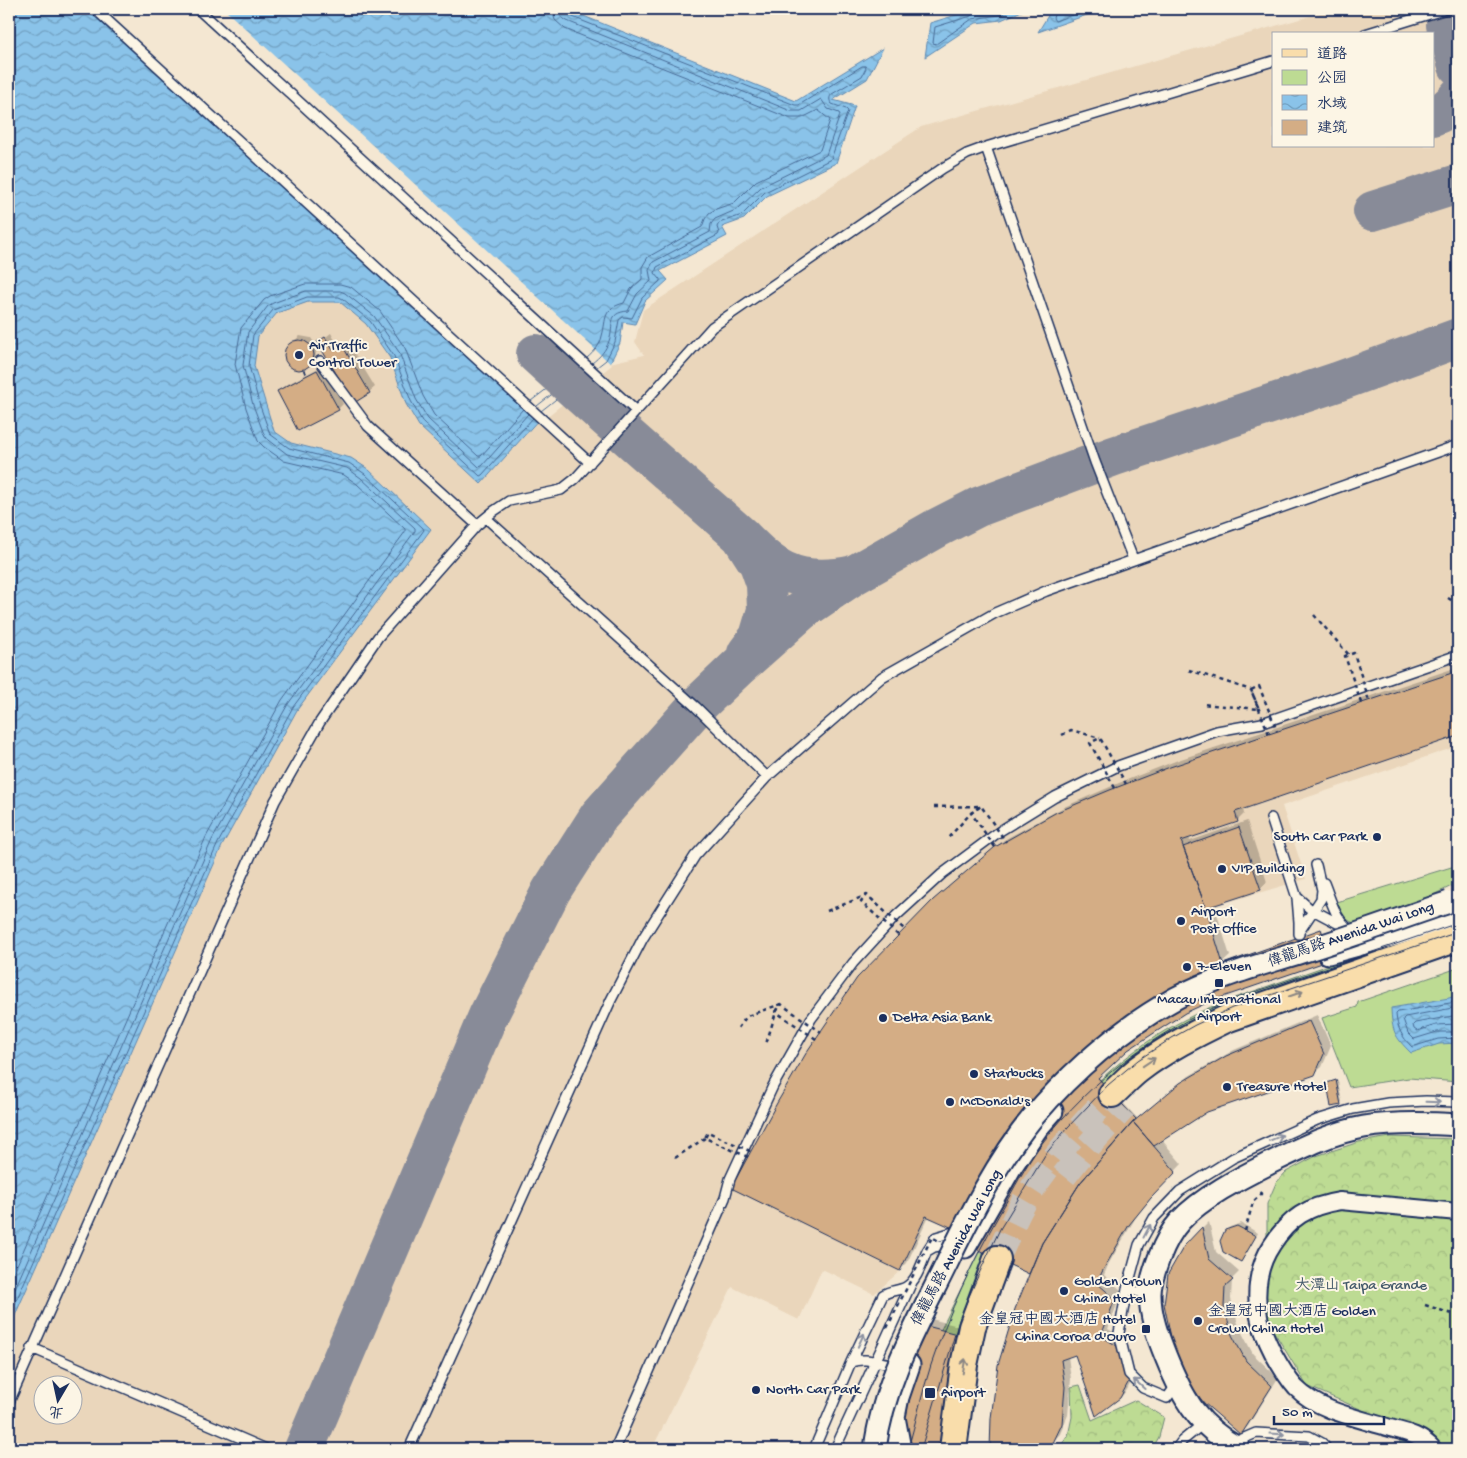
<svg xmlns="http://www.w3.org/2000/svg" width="1467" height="1458" viewBox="0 0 1467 1458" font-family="'Gochi Hand','LXGW WenKai TC',sans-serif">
	<defs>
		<pattern id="forest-crowns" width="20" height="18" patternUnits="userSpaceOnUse" patternTransform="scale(1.25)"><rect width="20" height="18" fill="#bddb93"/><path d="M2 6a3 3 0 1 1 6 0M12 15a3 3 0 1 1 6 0" fill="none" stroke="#a2bc81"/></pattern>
		<pattern id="water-waves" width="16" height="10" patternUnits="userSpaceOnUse" patternTransform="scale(1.25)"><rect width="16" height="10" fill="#8ac3e9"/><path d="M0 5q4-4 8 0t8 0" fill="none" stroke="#709fc0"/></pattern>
	</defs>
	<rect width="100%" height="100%" fill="#f4e7d2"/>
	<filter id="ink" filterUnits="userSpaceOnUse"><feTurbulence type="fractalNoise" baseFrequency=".02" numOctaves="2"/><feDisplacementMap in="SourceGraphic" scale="10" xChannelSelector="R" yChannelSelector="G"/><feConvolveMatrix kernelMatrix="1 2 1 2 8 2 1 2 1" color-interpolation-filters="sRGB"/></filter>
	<g filter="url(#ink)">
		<!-- built -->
		<path fill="#ead6bb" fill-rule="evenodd" d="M9,9h215l386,354 34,-8 -9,-13 8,-32 278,-183 414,-118h123v737l-176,60 24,73 -99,29 16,56 -52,24 -216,241 -29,-12 -26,54 -26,23 -52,-25 -23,51 -67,-33 -80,162h-643zM1273,34h160v112h-160zM42,1386h30v30h-30z"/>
		<!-- green -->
		<path fill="#bddb93" stroke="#6c8578" d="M1458,865v18c-17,8 -89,44 -104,40 -4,-1 -10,-6 -13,-8l-4,-13z
			M1426,931l32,2 -229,78 -122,77 -7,-8c38,-35 73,-57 120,-77z
			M1458,968v114l-49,-4 -60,9 -27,-69 35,-11 1,-5z
			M979,1252l11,5 -47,192h-32l-3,-9 19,-82z"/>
		<!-- forest -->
		<path fill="url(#forest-crowns)" stroke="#6c8578" d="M1391,1137l67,2v310h-57l-4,-24 -90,-39 -48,-79 8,-53v-50l9,-21 10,-11 30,-16 43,-14z
			M1080,1385l12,35 44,-20 28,17 -5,20 -7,12h-94l10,-13 4,-19 -1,-30z"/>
		<!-- water -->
		<path fill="url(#water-waves)" stroke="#5e88b1" d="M9,9h557l230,92 87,-53 -16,31 -34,21 22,6 -19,57 -69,33 -23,23 -22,8 5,9 -67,35 8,9 -23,21 -10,23 -12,-2 -3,21 -10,20 -70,55 -59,66 -62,-58 -13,-22 -16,-46 -24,-34 -26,-22h-32l-31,11 -19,23 -4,30 20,65 17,12 60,15 17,11 63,60 -134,181 -75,136 -213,483z
			M976,9h64l-16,1 -23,10 -25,3 -51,34 5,-34z
			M1052,9h52l-66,23z
			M1458,995v48l-19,1 -28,9c-17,-17 -19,-22 -20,-45l58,-10z"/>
		<!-- pier -->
		<path fill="#f4e7d2" d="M89,9h135l388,356 -72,57z"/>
		<!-- shadow -->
		<path fill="#0003" fill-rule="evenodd" d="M331,333l7,13 9,-5 28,46 -6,5 -50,-50z
			M300,336l11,2 6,9 -2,12 -11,10 -13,-2 -7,-9 3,-12z
			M323,366l20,38 -5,5 -60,-17 6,-6z
			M1458,667v68l-215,73 1,6 -7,7 -48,16 1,4 57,-20 20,61 -7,7 -46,15 16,52 -10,9 102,-36 10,28 -122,43 -25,12 -58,37 -29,27 40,43 51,-43 45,-26 83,-35 14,31 -9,21 -8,7 -108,37 -45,28 21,25 -24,25 -22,28 -27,46 -5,12 18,16 -14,38 16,9 11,35 -8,17 -7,8 -44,-44 -8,2 3,23 -3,36 -8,19 -8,8 -11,7h-50l1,-31 41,-149 -4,4 -69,-49 -31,-8 -22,47 -7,7 41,-377 63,-53 60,-33 55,-24 59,-23zM1105,1032l-35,33 -2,-1z
			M1338,1081l4,21 -2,2 -12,-21z
			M1209,1222l7,30 23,20 -7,7 -1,20 8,28 14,27 25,24 -30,48 -7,7 -56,-187z
			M1241,1223l17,10 -14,25 -3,3 -15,-31 4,-3z
			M931,1319l47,12 -29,118h-61l36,-123z
			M1168,1446l6,3h-10z"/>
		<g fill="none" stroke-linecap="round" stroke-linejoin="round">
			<!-- shore -->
			<path stroke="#476a96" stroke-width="1" d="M552,9l3,11 10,9 224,89h13l16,-8 12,10 -10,30 -64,31 -22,22 -18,6 -7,4 -4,6 -3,8 -54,30 -6,10v12l-11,10 -7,14c-22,6 -17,15 -22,33 -2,10 -8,16 -15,22
				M560,9l1,8 6,4 224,90h10l20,-12 7,10 11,4 1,2 -14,40 -65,32 -23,22 -23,10 -4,5 -1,8 -57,30 -4,8 2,11 -14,13 -9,17c-22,2 -13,14 -19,30 -3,9 -9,16 -17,22
				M566,9v4l4,3 225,89h4l63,-39h3l1,2 -4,8 -30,18c-3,3 -3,7 0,10l14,5 2,2 -17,48 -66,33 -23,23 -23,8 -2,4 2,6 -1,2 -61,32 -2,6 5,6v2l-18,17 -10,20 -9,-1 -4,3 -4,22 -9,18 -9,7
				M974,9l-3,7 -36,11 -2,16 3,1 36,-25 28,-4 14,-6
				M1056,9l-3,9 2,3 34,-12
				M531,401l47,-36
				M537,406l46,-36
				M541,411l47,-37
				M1458,1001l-8,2 -52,9 -2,2c1,14 6,23 16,33l26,-8 20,-1
				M1458,1007l-53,10 -2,2 5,14 6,6 23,-7h21
				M1458,1015l-43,8 -2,2 1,4 3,2 19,-6 22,-1
				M9,1283l197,-446 76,-137 123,-168v-3l-48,-45 -13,-9 -60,-14 -20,-14 -6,-6 -12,-33 -11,-44 6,-36 23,-28 6,-4 35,-12h35l11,3 29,24 25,37 18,48 11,19 44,41h3l42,-47
				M9,1302l203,-462 76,-136 127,-173v-3l-54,-50 -14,-10 -60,-14 -22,-17 -12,-32 -10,-40 5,-33 20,-26 5,-3 33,-12h34l5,2 29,23 25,36 17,47 12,20 51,48 3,-1 46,-52
				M9,1317l209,-474 75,-136 131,-177 -1,-2 -58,-54 -16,-11 -60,-15 -19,-14 -11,-31 -10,-37 4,-31 20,-25 34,-13h32l4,2 27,22 24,35 17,45 12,22 57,53 2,-1 51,-57"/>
			<!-- taxiway -->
			<path stroke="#888b98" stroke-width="40" d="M1446,25l12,41
				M1433,116c11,-4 18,-10 25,-19
				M1373,211l85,-27
				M536,354c67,62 136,121 205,182
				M747,653l12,-16 8,-27 -1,-26 -7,-20 -18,-28c13,13 26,27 43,35 21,10 47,9 70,4
				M304,1449l184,-433 63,-125 48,-75 97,-109 42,-40 63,-56 53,-36 83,-47 41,-21 136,-51 223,-74 121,-44"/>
		</g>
		<!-- building -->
		<path fill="#d4ad85" stroke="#1b2f5e" d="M325,337l8,13 9,-5 28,48 -16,10 -37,-61z
			M284 355a15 15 0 1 1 30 0a15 15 0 1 1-30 0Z
			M317,370l22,40 -41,21 -21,-40z
			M1458,671v65l-223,76 3,10 -57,19 25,67 17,56 -52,24 -56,36 -44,38 -116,167 -29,-13 -26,55 -169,-83 46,-85 31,-53 49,-72 76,-78 62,-53 60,-34 55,-23 60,-23z
			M1239,827l22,63 -55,18 -23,-61z
			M1321,929l10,31 -120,41 -26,12 -57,37 -30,28 38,41 -56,64 -38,60 -13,31 -78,-37 120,-175 44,-38 56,-36 52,-24z
			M1309,1021l15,33 -9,21 -108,37 -53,34 -21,-24 47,-39 46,-27z
			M1336,1080l5,25 -10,2 -4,-24z
			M1133,1122l43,50 -25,26 -22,27 -27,47 -5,11 18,16 -14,37 16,10 12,35 -9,17 -24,18 -21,-61 -14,5 4,27 -3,37 -9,19 -10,6h-53l1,-31 7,-53 17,-56 27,-66 38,-60z
			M1237,1226l19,10 -15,26 -18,-10 -3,-11 5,-11z
			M1202,1227l7,32 24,21 -8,7 -1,20 8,28 14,26 26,25 -31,49 -37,-32 -19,-25 -13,-36 -8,-38 4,-30 16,-28z
			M923,1325l49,13 -28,111h-57z"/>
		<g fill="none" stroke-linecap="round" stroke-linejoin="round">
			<!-- primary-tunnel -->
			<path stroke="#c9c2bb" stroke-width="26" stroke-dasharray="26 13" stroke-linecap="butt" d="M1064,1176l18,-23 42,-46
				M997,1259c9,-20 17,-40 28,-59 24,-39 55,-73 87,-106"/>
			<defs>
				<path id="service" d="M95,9l495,454
					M198,9l438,402
					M1365,34l81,-25
					M986,147l109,315 38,97
					M320,361l48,65 109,99
					M486,518l210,189 71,70
					M1271,818l26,80 2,24v12
					M1324,883c8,20 12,39 30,50
					M1298,898l11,10 32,17
					M1299,932l22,-33 1,-9 -6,-25
					M927,1251l9,-14 24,-7
					M1127,1289l23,6
					M32,1348l234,101
					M851,1362c17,-6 31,3 48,2
					M1177,1384l-10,14 -24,-10 -14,-14 -10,-41 8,-44 12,-44 15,-27 26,-27 53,-33 84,-38 36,-11 35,-6 38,-2 32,1
					M9,1402l266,-601 45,-79 58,-85 99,-112 17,-14 15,-10 52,-11 14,-11 137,-152 231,-159 24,-14 19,-7 287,-86
					M1233,1443l23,-10 53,3 13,7 5,6
					M409,1449l202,-449 32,-62 52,-82 72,-79 115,-100 113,-64 51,-22 412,-146
					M615,1449l110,-251 5,-19 43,-93 38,-67 42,-56 43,-47 46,-42 58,-43 55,-34 63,-31 99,-35 45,-8 196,-68
					M814,1449l37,-87 32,-67c7,-5 16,-4 23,-8 11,-6 16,-25 21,-36l7,-4 20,-4
					M835,1449l77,-167
					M1176,1449l6,-8 22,-18"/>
				<path id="minor" d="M1433,1449c-10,-13 -28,-17 -43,-21 -31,-10 -70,-16 -94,-40 -9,-10 -17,-24 -23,-35 -6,-12 -11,-22 -14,-36 -4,-26 -2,-50 13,-72 17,-27 36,-39 68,-44l118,11"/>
				<path id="tertiary" d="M1328,953l70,-19 60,-19
					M965,1247l47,-82 25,-37 15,-17
					M900,1449l-6,-32 4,-20 11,-32
					M1239,1449c-41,-23 -56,-50 -73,-92 -8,-20 -16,-41 -16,-63 0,-12 5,-25 9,-36 5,-13 11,-26 21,-37 21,-23 60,-43 88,-57 31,-15 62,-31 96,-37 31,-5 62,-4 94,-2"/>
				<path id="primary" d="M1112,1094c9,-8 17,-17 26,-24 27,-21 57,-36 88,-51l232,-81
					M953,1449l11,-84 8,-38 25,-68"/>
			</defs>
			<!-- service casing -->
			<use href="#service" stroke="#1b2f5e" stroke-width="12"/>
			<!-- minor casing -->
			<use href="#minor" stroke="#1b2f5e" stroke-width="20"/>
			<!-- tertiary casing -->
			<use href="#tertiary" stroke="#1b2f5e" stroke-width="25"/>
			<!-- primary casing -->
			<use href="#primary" stroke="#1b2f5e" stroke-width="30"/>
			<!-- path -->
			<path stroke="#1b2f5e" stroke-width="2.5" stroke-dasharray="4 4" stroke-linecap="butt" d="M304,370l3,6
				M1448,598l10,6
				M1314,615l35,40
				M1189,670l62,20 8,19 -58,-5
				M1062,735l9,-5 29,8
				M934,807l47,-1 -10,7 -23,25
				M827,911l40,-16
				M738,1028l9,-12 34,-12 -5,8 -10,32
				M675,1158l30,-20
				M1245,1231l8,-29 8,-8 -2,-6
				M1425,1305l33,11"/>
			<!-- service -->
			<use href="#service" stroke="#fcf5e5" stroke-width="9"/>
			<!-- minor -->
			<use href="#minor" stroke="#fcf5e5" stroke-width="16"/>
			<!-- tertiary -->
			<use href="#tertiary" stroke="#fcf5e5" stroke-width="21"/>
			<!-- primary -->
			<use href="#primary" stroke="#f9ddab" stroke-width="26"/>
			<!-- tram -->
			<path stroke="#1b2f5e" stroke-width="1" d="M908,1449c8,-28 14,-56 23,-84 18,-53 41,-103 69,-152 14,-24 26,-49 43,-71 48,-62 113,-111 185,-141l230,-78
				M921,1449l39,-132 22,-50 18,-38 45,-74 23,-28 40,-42 30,-25 34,-22 23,-13 37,-17 226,-76"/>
			<defs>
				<path id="tertiary-bridge" d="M875,1449c8,-65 41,-123 70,-182 24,-50 52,-106 88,-150 40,-47 89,-89 143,-119 41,-22 88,-34 132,-48 47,-15 94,-32 141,-48"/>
			</defs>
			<!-- tertiary-bridge casing -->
			<use href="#tertiary-bridge" stroke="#1b2f5e" stroke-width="25" stroke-linecap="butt"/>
			<!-- path-bridge -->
			<path stroke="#1b2f5e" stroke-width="2.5" stroke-dasharray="4 4" stroke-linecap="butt" d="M1361,703l-16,-47 9,-3 15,48
				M1269,734l-18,-44 8,-4 18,45
				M1115,788l-25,-45 10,-5 26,46
				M995,847l-24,-34 10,-7 25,36
				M898,935l-37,-33 6,-7 37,34
				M816,1039l-40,-27 5,-8 40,28
				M748,1157l-43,-19 3,-6 44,20
				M887,1328l45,-91 7,4"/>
			<!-- tertiary-bridge -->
			<use href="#tertiary-bridge" stroke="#fcf5e5" stroke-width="21"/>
		</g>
		<!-- one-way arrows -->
		<defs><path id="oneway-shaft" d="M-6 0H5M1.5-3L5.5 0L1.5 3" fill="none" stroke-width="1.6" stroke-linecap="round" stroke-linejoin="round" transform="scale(1.25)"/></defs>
		<g stroke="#8a8684">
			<use href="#oneway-shaft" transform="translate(1296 994) rotate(-19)"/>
			<use href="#oneway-shaft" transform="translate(1149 1062) rotate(-34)"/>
			<use href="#oneway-shaft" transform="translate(964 1366) rotate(-80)"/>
		</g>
		<g stroke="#8c92a2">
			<use href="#oneway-shaft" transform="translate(1433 1102) rotate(2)"/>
			<use href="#oneway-shaft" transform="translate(1276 1138) rotate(-23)"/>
			<use href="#oneway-shaft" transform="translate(1147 1231) rotate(-62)"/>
			<use href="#oneway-shaft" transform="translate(861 1340) rotate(-65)"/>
			<use href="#oneway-shaft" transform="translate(1139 1384) rotate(-138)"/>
			<use href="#oneway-shaft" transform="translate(1277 1434) rotate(3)"/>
		</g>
	</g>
	<!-- markers -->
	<g fill="#1b2f5e" stroke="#fcf5e5" stroke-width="2">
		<circle cx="299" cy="355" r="5"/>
		<circle cx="1377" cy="837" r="5"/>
		<circle cx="1222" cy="869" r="5"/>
		<circle cx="1181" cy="921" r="5"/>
		<circle cx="1187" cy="967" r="5"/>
		<rect x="1214" y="978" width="10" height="10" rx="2.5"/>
		<circle cx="883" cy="1018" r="5"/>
		<circle cx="974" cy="1074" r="5"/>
		<circle cx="1227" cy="1087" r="5"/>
		<circle cx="950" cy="1102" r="5"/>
		<circle cx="1064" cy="1291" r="5"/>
		<circle cx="1198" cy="1321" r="5"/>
		<rect x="1141" y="1324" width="10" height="10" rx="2.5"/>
		<circle cx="756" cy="1390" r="5"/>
		<rect x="924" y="1387" width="12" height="12" rx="2.5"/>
	</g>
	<g text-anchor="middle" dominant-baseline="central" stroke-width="4" stroke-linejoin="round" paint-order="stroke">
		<!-- poi labels -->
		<g font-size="15" fill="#1b2f5e" stroke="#fcf5e5" text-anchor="start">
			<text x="309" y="346">Air Traffic<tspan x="309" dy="17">Control Tower</tspan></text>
			<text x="1367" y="837" text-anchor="end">South Car Park</text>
			<text x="1232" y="869">VIP Building</text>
			<text x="1191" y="912">Airport<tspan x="1191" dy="17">Post Office</tspan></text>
			<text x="1197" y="967">7-Eleven</text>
			<text x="1219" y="1000" text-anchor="middle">Macau International<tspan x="1219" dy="17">Airport</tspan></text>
			<text x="893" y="1018">Delta Asia Bank</text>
			<text x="984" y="1074">Starbucks</text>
			<text x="1237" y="1087">Treasure Hotel</text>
			<text x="960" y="1102">McDonald's</text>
			<text x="1074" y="1282">Golden Crown<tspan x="1074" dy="17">China Hotel</tspan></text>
			<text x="1208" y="1312">金皇冠中國大酒店 Golden<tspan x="1208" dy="17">Crown China Hotel</tspan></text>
			<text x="1136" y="1320" text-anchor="end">金皇冠中國大酒店 Hotel<tspan x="1136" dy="17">China Coroa d'Ouro</tspan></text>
			<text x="766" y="1390">North Car Park</text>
			<text x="941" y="1393">Airport</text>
		</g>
		<!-- street labels -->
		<g font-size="15" fill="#1b2f5e" stroke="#fcf5e5">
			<text transform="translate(1351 935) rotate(-19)">偉龍馬路 Avenida Wai Long</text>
			<text transform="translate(957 1248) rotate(-62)">偉龍馬路 Avenida Wai Long</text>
		</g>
		<!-- park labels -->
		<g font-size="15" fill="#445a6b" stroke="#fcf5e5">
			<text x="1361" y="1286">大潭山 Taipa Grande</text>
		</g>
	</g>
	<!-- margin -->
	<rect width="1467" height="1458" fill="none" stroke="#fcf5e5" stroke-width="30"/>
	<rect x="15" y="15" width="1437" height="1428" fill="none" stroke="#1b2f5e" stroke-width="2" filter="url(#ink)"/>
	<!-- legend -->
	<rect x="1272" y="32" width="162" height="115" fill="#fcf5e5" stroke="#a2a6af"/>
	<rect x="1282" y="49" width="25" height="8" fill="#f9ddab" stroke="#a2a6af"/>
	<text x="1317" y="58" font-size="15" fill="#1b2f5e">道路</text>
	<rect x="1282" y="70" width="25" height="15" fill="#bddb93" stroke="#a2a6af"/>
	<text x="1317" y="82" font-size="15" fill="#1b2f5e">公园</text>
	<rect x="1282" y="95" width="25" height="15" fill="url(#water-waves)" stroke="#a2a6af"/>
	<text x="1317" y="108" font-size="15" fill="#1b2f5e">水域</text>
	<rect x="1282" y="120" width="25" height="15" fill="#d4ad85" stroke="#a2a6af"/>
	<text x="1317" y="132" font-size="15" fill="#1b2f5e">建筑</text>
	<!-- north arrow -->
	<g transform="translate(58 1400) rotate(189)"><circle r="24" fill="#fcf5e5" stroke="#a2a6af"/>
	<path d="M0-4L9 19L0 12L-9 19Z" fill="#1b2f5e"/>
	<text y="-8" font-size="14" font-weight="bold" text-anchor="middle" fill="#1b2f5e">北</text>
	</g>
	<!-- scale -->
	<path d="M1274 1416v8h110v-8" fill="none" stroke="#1b2f5e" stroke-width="2.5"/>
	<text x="1282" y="1416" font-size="15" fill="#1b2f5e" stroke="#fcf5e5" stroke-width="4" paint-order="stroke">50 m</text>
</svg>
